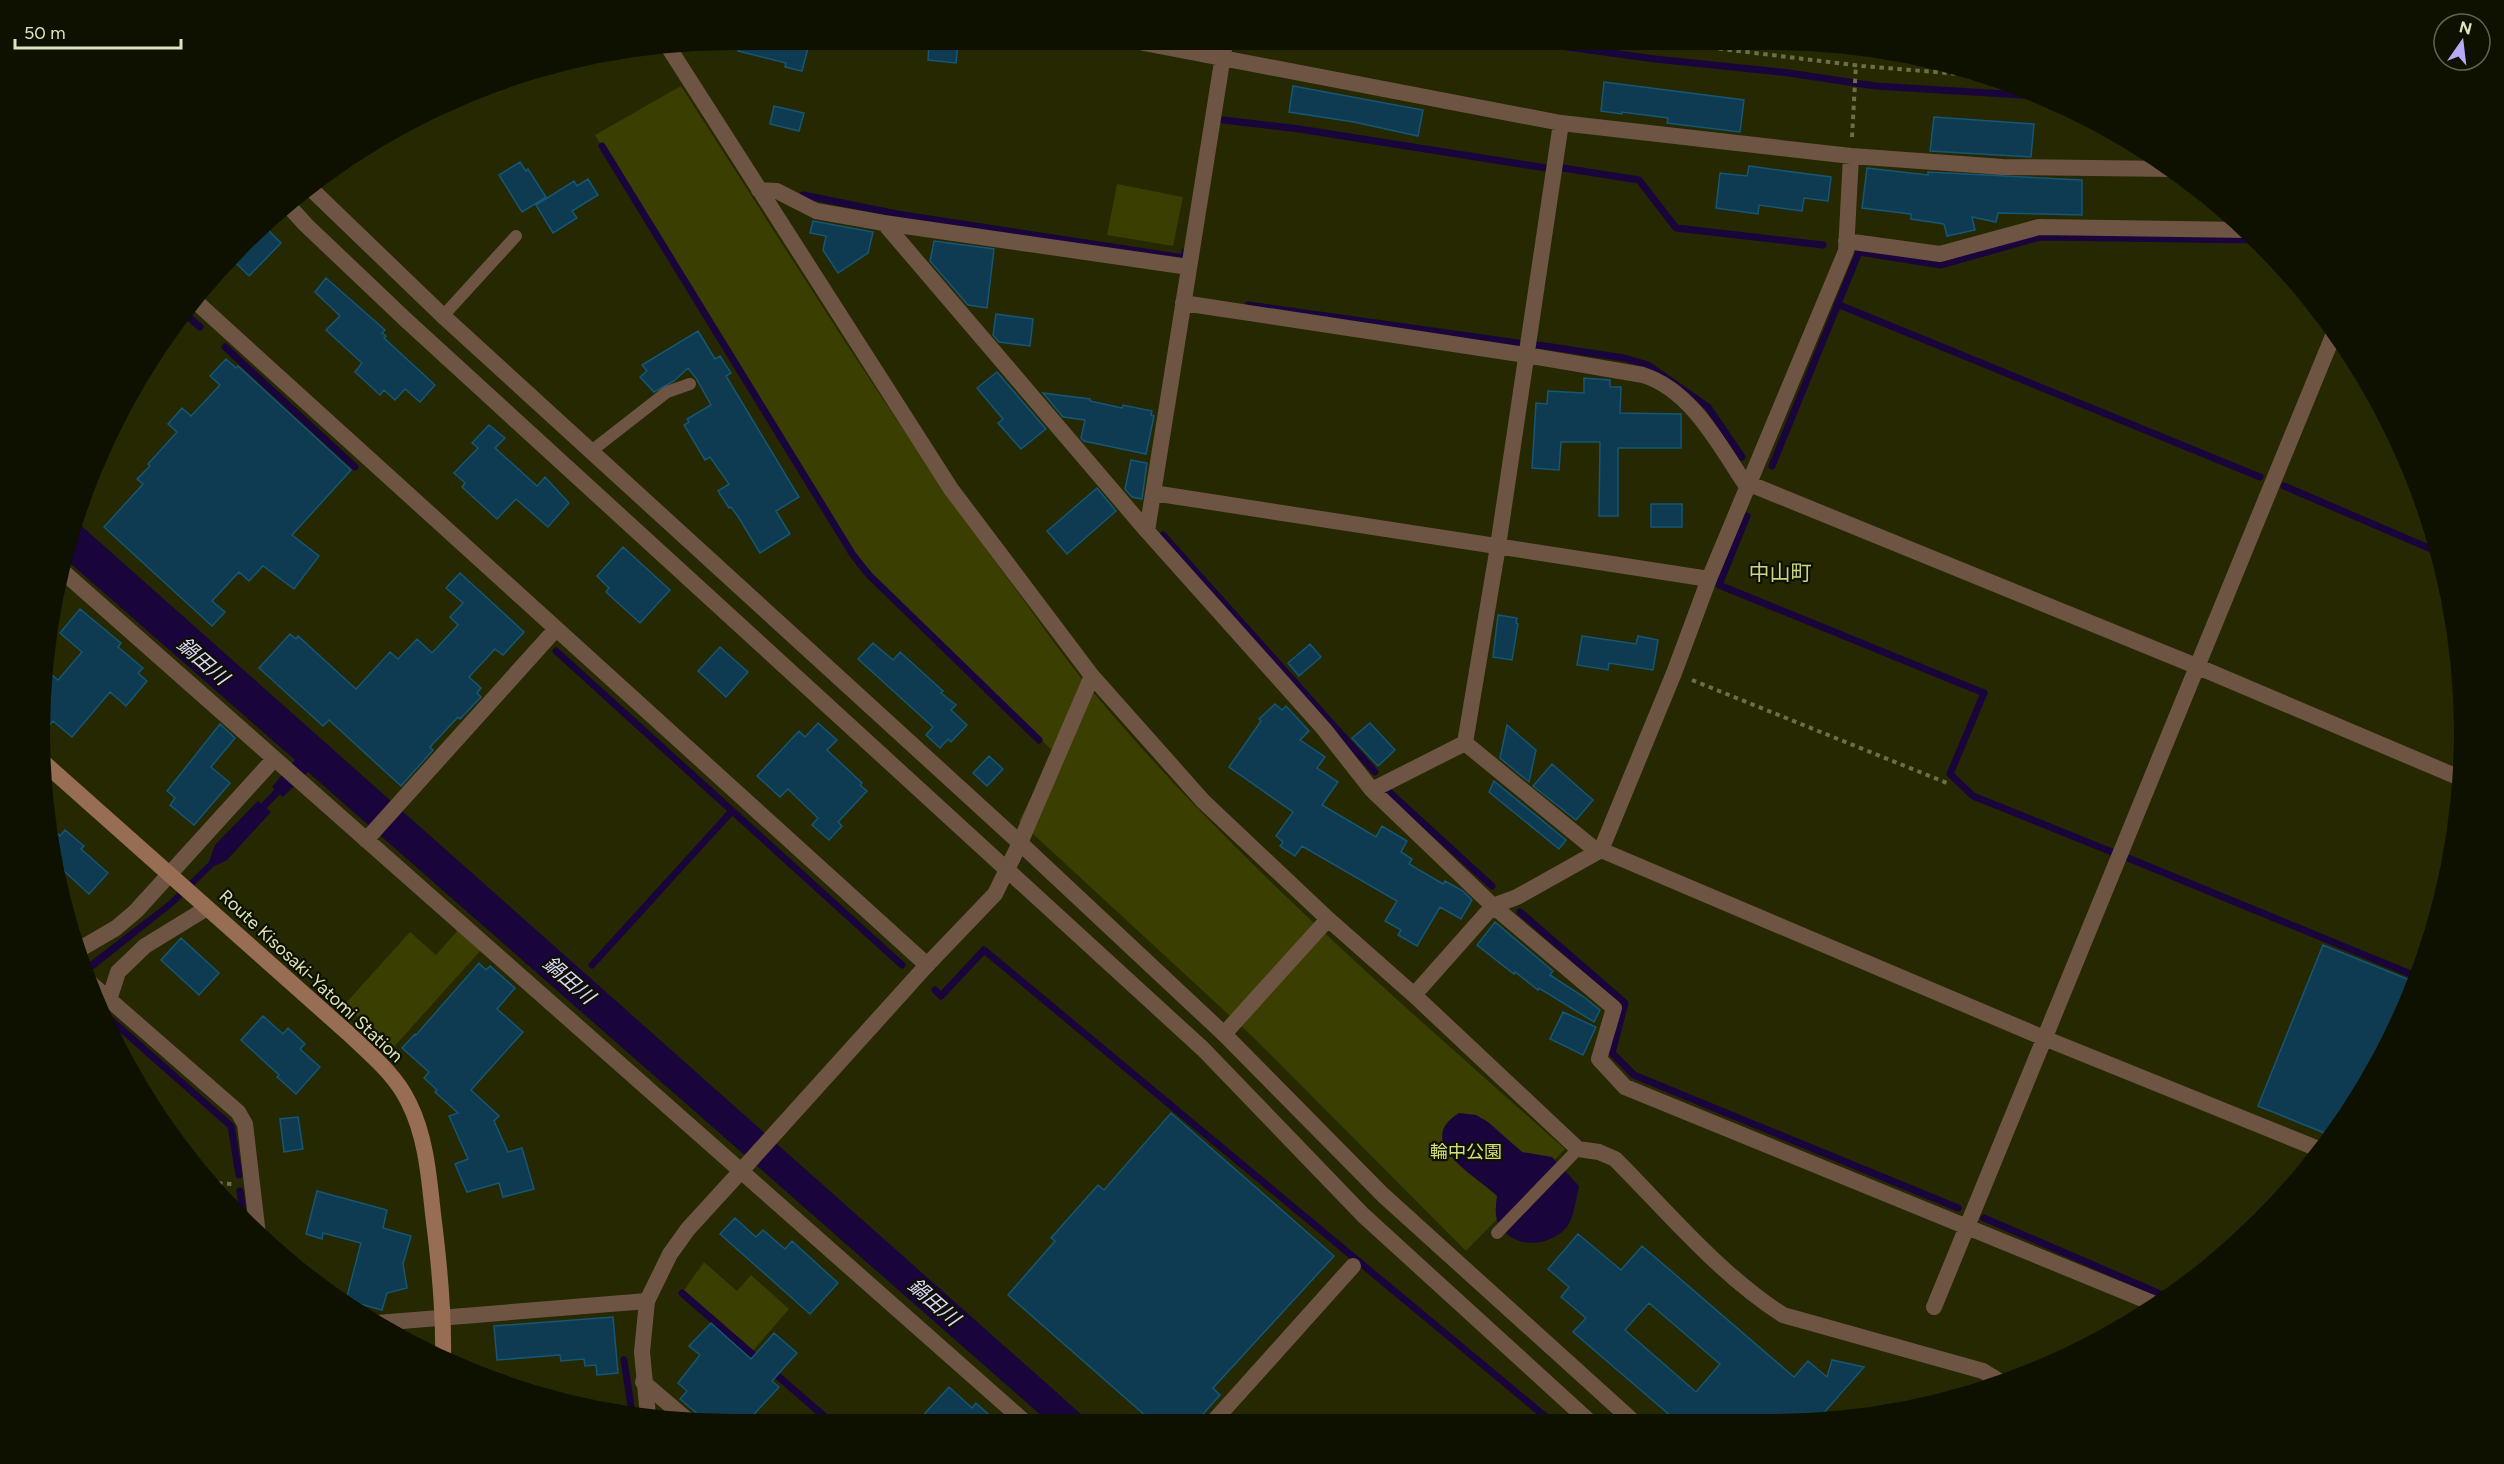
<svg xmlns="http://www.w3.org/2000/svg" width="2504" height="1464" viewBox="0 0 2504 1464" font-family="Figtree,'Noto Sans JP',sans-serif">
	<rect width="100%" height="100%" fill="#252800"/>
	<!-- green -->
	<path fill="#3a3e00" d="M681,86c106,164 209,332 324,489 31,41 59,84 93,123 140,166 305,307 467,451l-99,102 -211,-212 -236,-218 35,-69 -185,-177 -16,-20 -258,-420z
		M1117,184l66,13 -10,49 -66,-11z
		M458,930l23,20 -88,98 -49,-43 66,-73 26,23z
		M704,1262l33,29 14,-16 38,34 -38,44 -69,-60z"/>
	<!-- water -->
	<path fill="#19043b" d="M77,522l1014,901h-41l-742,-651 -25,25 -11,-10 23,-27 -233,-204 10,-28z
		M258,801l13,11 -44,48 -14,7 -39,38 -89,71 -3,-8 86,-66 41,-40 6,-17z
		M1459,1113l17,2 12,7 34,30 30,5 27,29c-3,13 -5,35 -15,44 -19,18 -52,18 -65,-6 -5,-8 -3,-19 -2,-28 -21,-20 -85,-54 -38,-83z"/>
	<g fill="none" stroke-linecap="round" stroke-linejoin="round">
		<!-- stream -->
		<path stroke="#19043b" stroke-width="7" d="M1531,42l124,17 134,14 86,13 162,10
			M1223,120l76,9 247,39
			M602,146l251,409 16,20 170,165
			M1563,168l76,12 37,48 147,17
			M803,195l94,19 287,44 1,-6
			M1837,304l423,173
			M1248,305l270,38
			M184,313l16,14
			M1538,345l86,13 24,7 60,42 34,50
			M225,347l130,120
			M1772,466l87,-214 82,13 99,-28 220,3
			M2284,486l154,66
			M1747,516l-28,69 265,108 -34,81 23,22 139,56
			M1163,535l212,237
			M556,651l346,314
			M1387,790l105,96
			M257,813l26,-27
			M2128,858l290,119
			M1520,912l105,91 -13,50 22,22 324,133
			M592,965l140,-154
			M935,990l6,6 43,-46 569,473
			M102,1012l129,114 8,49
			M240,1191l4,29
			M1984,1218l181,78
			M682,1293l77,67
			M624,1360l8,53
			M772,1371l60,52"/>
	</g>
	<!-- building -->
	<path fill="#0e3b51" stroke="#155776" stroke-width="1.5" fill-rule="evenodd" d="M809,44l-7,27 -17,-4 1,-4 -48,-12 1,-6z
		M929,44h29l-2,19 -28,-3z
		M1604,82l140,18 -4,32 -73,-9 1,-5 -46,-6v2l-21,-3z
		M1293,86l130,24 -5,26 -64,-14 -65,-10z
		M774,106l30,7 -5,18 -29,-7z
		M1934,117l100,7 -3,33 -101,-6z
		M520,162l6,9 2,-2 18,28 -24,15 -23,-37z
		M1749,166l82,11 -3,24 -24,-3 -2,13 -43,-6 -1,9 -42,-6 4,-35 27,3z
		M1867,168l61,7v-3l154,8v35l-84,-2 -2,9 -24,-5 3,13 -28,6 -3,-12 -33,-5v-5l-49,-6z
		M588,179l10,16 -26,16 5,7 -24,15 -17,-28 38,-24 3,5z
		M813,221l60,11 -5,21 -30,20 -15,-23 3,-14 -16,-3z
		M262,224l19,19 -32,33 -19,-19 12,-15z
		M934,241l60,8 -7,59 -19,-3 -38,-44z
		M326,278l59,52 -3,3 4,3 -2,2 51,47 -15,17 -15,-13 -10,11 -11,-10 -4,5 -25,-23 7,-9 -36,-33 14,-14 -25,-24z
		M996,314l37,5 -3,27 -31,-4 -6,-7z
		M698,331l17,28 5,-3 11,17 -5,3 73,121 -23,14 14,23 -30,19 -21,-35 -8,-11 -2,1 -11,-17 11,-7 -19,-27 -5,3 -21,-35 5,-3 -2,-3 24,-14 -15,-27 -8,-10 -14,13 -20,11 -14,-15 7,-6 -5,-6z
		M226,359l10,9 2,-2 113,104 -59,65 27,21 -25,33 -31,-23 -14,15 -10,-9 -27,29 13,11 -13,14 -108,-99 39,-43 -6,-5 13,-13 -2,-2 29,-32 -9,-8 14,-16 9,8 29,-31 -10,-9z
		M997,372l49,57 -25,20 -23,-26 5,-4 -26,-31z
		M1584,378l26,2v7h11l-1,26 61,1v34h-63v68h-19l1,-74h-39l-2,28 -27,-2 4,-65 11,1 1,-13 36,2z
		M1043,393l47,6v2l32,7 1,-3 29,6 -1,4 3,1 -8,38 -62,-13 -3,-3 4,-18 -22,-3z
		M489,425l16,13 -10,10 42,38 8,-9 24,26 -21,24 -32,-28 -19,20 -35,-32 3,-4 -11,-10 24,-25 -6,-5z
		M1131,460l16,3 -5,36 -10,-2 -7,-8z
		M1097,488l19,23 -49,43 -20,-23z
		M1651,504h31v23h-31z
		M623,547l47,43 -30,33 -34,-31 3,-4 -12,-12z
		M460,573l64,59 -21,23 -8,-6 -26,28 12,11 -4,5 4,4 -21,22 -2,-2 -28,30 3,3 -32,36 -72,-66 -6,6 -64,-58 31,-34 6,5 2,-3 58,53 34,-37 8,7 19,-20 15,14 26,-28 -8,-8 13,-14 -17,-15z
		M80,609l41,34 -3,4 25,21 -5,5 9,8 -21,25 -16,-14 -38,45 -19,-16 -14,16 8,-66 11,9 24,-28 -22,-19z
		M1498,615l19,3 -1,5 2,1 -6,36 -19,-3z
		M1582,636l54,8 2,-8 20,4 -5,30 -44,-7 -1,7 -31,-5z
		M873,643l20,17 7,-8 43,39 -2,2 15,12 -5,5 16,15 -16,17 -3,-3 -8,9 -14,-13 7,-8 -75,-68z
		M1310,644l11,13 -22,19 -11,-13z
		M720,647l28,25 -22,25 -28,-26z
		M1275,704l7,6 4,-4 23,25 -9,9 25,17 -8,11 21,14 -16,23 54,32 6,-11 25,15 -6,11 11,7 -3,5 34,20 2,-3 18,10 9,9 -11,19 -21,-12 -23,39 -19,-11 3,-5 -16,-9 12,-20 -95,-55 -7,10 -15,-10 3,-4 -7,-6 17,-24 -64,-45 32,-46 -2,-2z
		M818,723l19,17 -10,10 35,33 -2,2 7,6 -29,31 4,4 -13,14 -17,-15 6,-7 -30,-29 -8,8 -23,-21 42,-45 6,6z
		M1370,723l25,27 -17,16 -26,-28z
		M220,724l15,14 -24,29 19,16 -36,42 -24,-20 5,-7 -8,-7z
		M1507,725l29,25 -7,32 -29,-24z
		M989,756l14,13 -16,17 -14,-13z
		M1552,764l41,36 -17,20 -43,-34z
		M1494,781l72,59 -7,9 -70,-57z
		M48,825l12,11 5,-6 19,16 -3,3 27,24 -19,21 -37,-34z
		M1495,922l58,49 -3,4 34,22 16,13 -6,12 -55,-34 -1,2 -23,-18 -1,2 -37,-29z
		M181,938l38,35 -20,22 -38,-35z
		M2323,945l94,38 -5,14 -64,120 -16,19 -74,-30z
		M479,963l7,7 4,-4 25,22 -18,21 26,23 -52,58 28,26 -5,5 14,31 14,-4 12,41 -31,8 -4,-14 -32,9 -12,-28 13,-5 -19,-43 9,-3 -23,-21 2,-2 -13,-12 5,-6 -27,-24 13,-14 1,1z
		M1563,1012l33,15 -13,28 -33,-16z
		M263,1016l20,18 5,-6 17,16 -5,5 20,18 -24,27 -19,-17 2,-2 -38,-35z
		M1171,1113l163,143 -121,132 7,7 -25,28h-41l-146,-128 47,-54 -4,-3 47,-53 6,5z
		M298,1117l5,32 -19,3 -4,-33z
		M317,1191l70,19 -4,18 28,8 -8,28 4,24 -20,5 -5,17 -36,-10 15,-57 -38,-10 -1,6 -16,-5z
		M735,1218l21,19 7,-7 22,19 7,-8 46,42 -28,31 -90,-80z
		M1578,1234l43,36 21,-24 152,131 14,-16 19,16 5,-17 32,7 -49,56h-136l-106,-91 13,-14 -25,-21 8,-10 -21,-18zM1649,1303l71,61 -24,28 -71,-62z
		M613,1317l5,56 -21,2 -1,-10 -11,1 -1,-7 -23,2 -1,-6 -63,5 -3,-34z
		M711,1323l40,36 23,-26 23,20 -25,28 7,6 -33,36h-38l-28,-24 7,-8 -9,-8 22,-28 -11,-9z
		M949,1387l23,21 4,-5 22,20h-82z"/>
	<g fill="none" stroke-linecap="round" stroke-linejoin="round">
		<!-- path -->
		<path stroke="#6b6f48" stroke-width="4" stroke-dasharray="4.5 4.5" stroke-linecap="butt" d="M1656,41l206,25 134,11
			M1852,137l4,-72
			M1692,680l255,103
			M209,1183l25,1"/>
		<!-- service -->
		<path stroke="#6e5443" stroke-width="12" d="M443,316l73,-80
			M590,452l77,-60 23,-8
			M1497,1233l81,-84"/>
		<!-- minor -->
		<path stroke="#6e5443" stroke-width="16" d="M1144,43l417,80 290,33 152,11 170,2
			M667,45l284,444 141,187 111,125 125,118 86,76 164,154 21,3 16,7c53,53 104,115 168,156l200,56 21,13
			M759,190l18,1 39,20 68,12 263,308 177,198 48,61 121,116 121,102 -15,51 26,28 530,217
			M884,223l305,44
			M1846,241l94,13 99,-27 208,3
			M194,300l733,665
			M1183,303l343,52 117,20c50,16 77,72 105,113
			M1750,484l446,182 264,112
			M1153,493l556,86
			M1147,531l78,-488
			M60,569l966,854
			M1465,743l33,-197 63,-423
			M1465,743l133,109
			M1372,790l93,-47
			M366,840l190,-211
			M1020,843l72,-167
			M1601,850l443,188 277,112
			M75,952l41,-24 20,-17 138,-152
			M88,981l150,131 7,12 13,111
			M1414,995l79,-89 24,-9 84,-47 73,-177 35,-94 137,-328 5,-95
			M109,1000l9,-28 27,-26 62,-38
			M1224,1034l104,-115
			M1934,1307l401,-976
			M377,1323l270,-22
			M643,1382l48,41
			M1212,1423l141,-157"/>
		<!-- tertiary -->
		<path stroke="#6e5443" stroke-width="16" d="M307,185l136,131 577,527 204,191 159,161 252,228
			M286,203l20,22 100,95 797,729 160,166 228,208
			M648,1416l-6,-64 5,-51 23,-47 18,-25 53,-58 186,-206 68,-71 25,-51"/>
		<!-- secondary -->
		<path stroke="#976d53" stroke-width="16" d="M42,761l307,273c22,21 47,41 60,69 17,34 20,74 24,111 6,47 11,94 10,142"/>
	</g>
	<g text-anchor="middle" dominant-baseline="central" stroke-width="4.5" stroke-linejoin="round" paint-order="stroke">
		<!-- street labels -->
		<g font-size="18" fill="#dee4be" stroke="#0e1000">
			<text transform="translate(311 976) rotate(43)">Route Kisosaki-Yatomi Station</text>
		</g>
		<!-- park labels -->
		<g font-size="18" fill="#d7e17b" stroke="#0e1000">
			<text x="1466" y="1152">輪中公園</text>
		</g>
		<!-- water labels -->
		<g font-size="20" font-style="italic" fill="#dbd5fa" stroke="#0e1000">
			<text transform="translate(203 661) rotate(41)">鍋田川</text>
			<text transform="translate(569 980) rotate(41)">鍋田川</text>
			<text transform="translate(934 1302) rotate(41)">鍋田川</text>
		</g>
		<!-- quarter labels -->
		<g font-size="21" fill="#ccd487" stroke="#0e1000">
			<text x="1780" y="572">中山町</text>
		</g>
	</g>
	<!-- crop -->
	<path d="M0 0H2504V1464H0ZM732 50H1772A682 682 0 0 1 2454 732V732A682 682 0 0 1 1772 1414H732A682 682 0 0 1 50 732V732A682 682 0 0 1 732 50Z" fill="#0e1000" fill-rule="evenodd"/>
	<!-- north arrow -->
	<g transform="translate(2462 42) rotate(14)"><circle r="28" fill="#0e1000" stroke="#61654c" stroke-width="1.5"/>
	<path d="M0-4.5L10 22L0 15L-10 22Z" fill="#baaaf6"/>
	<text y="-9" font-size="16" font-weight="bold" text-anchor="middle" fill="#dee4be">N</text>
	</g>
	<!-- scale -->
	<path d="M15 39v9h166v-9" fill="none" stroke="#dee4be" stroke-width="3"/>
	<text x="24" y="39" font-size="18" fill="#dee4be" stroke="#0e1000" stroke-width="4.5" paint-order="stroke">50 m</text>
</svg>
